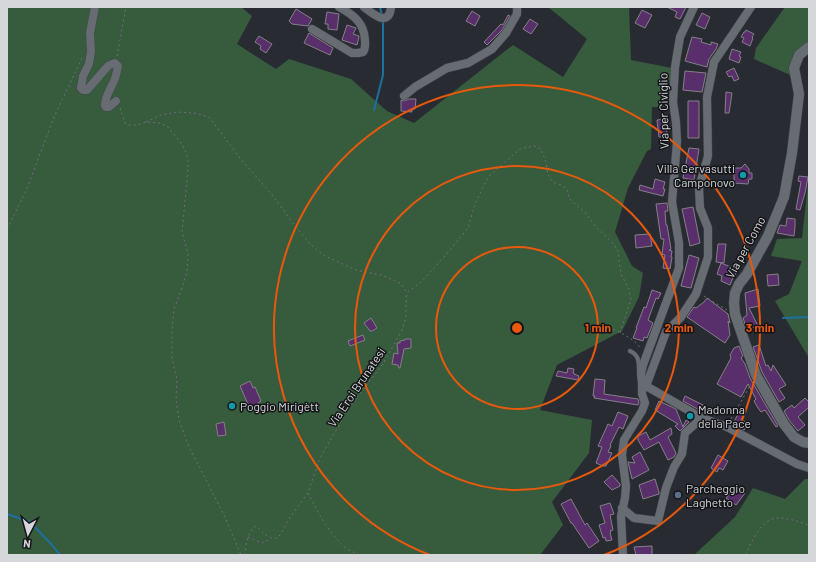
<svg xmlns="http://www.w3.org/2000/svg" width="816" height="562" viewBox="0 0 816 562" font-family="Barlow,sans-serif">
	<rect width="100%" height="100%" fill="#282c32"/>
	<!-- green -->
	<path fill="#375b3d" d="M7,7h234l11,9 -15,28 39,25 13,-10 62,20 36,32 27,12 99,-78 50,32 24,-38 -39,-32h81l2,53 41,8 -6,39h-14l-1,42 -4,2 -19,37 -13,44 17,34 11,7 -4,24 -17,34 -65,34 -17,45 52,10 -3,33 -37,49 11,23 -23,30h-533z
		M785,7h24v47h-16l-3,21 -36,-16 2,-11z
		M809,174v184l-34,-57 14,-7 13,-33 -31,-5 6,-17 25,-1z
		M805,479h4v76h-115l41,-38 18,-29 32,11z"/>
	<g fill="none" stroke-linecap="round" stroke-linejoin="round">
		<!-- stream -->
		<path stroke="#1c71a1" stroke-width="2" d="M380,7l2,9
			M374,110l9,-35v-54
			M783,318l26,-1
			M7,514l23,8 22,23 8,10"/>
	</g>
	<!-- building -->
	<path fill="#582f6a" stroke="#858087" d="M667,7h19l-6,12 -5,-2 2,-5z
		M296,9l16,10 -4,7 -16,-2 -3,-3z
		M642,10l10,5 -7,13 -10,-5z
		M472,11l8,5 -5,10 -9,-5z
		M327,12l12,2 -2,16 -9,-1v-5h-3z
		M702,13l8,4 -5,12 -9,-4z
		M508,15l2,1 -8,14 -15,15 -3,-3 17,-18 2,1z
		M530,19l8,5 -7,10 -8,-5z
		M347,25l9,3 -3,6 6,2v1l-2,8 -15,-5z
		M746,30l8,4 -2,3 1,1 -3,8 -8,-4 2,-4 -3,-1 3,-5h1z
		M309,33l24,15 -3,7 -26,-12z
		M259,36l13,8 -6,9 -6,-4 1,-3 -6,-4z
		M692,37l10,2 -1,3 10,3v-3l7,2 -2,5 -7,10 -2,8 -22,-6z
		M732,49l9,3 -2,4 2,1 -2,6 -10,-4z
		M734,68l5,11 -5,2 -2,-5 -3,1 -3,-5z
		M685,71l21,2 -4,19 -19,-2z
		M726,92l6,1 -3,20h-4z
		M409,99h7l-1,10h-3v3l-11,-1v-11l3,1z
		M688,101h11v37h-11z
		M666,119l1,17 -8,1 -2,-17z
		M689,148l10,1 -5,31 -11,-2z
		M745,164l4,5v4h3v6h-3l-1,5 -14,-1v-10h1v-5h6z
		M799,176l9,1 -3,16 -5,17 -4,-1 5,-27 -3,-1z
		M655,179l10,3 -2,7h2l-2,7 -24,-6 1,-5 13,4z
		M667,203l1,8h-3l1,14h1l4,24 -2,1 3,1 -1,6h1l-2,12 -7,-1 2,-13 -3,-1 2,-15h-3l-5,-35z
		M693,207l7,36 -10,3 -8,-37z
		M787,218l8,1v8l-1,9 -17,-3 3,-8 6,1z
		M650,234l2,12 -16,2 -1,-13z
		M718,244h8l-2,19 -8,-1z
		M689,255l10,3 -8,30 -10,-2z
		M721,263l15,6v1h1l-2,5h-1l-4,10 -9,-4 1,-5 -5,-2z
		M778,274l1,11 -11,1 -1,-11z
		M758,289l2,17 -11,2 9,18 -11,4 -4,-12 4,-3 -2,-22z
		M652,290l9,3 -3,6 -2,-1 -8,22 5,3 -6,15 -3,-1 -1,4 -10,-3 4,-10h-1l8,-21 2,1z
		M707,298l21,16 2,9 -2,-2 2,14 -5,8 -38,-26 7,-10 2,1 8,-6z
		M371,318l6,10 -5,3h-2l-6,-8z
		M363,335l2,5 -15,6 -2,-5z
		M405,339h6v9l-7,1 -4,19h-1l-1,-3 -6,-1 2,-11 4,1 -1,-11h3v-2l5,-1z
		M759,345l7,21 2,-1 3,6 2,-6 13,20 -7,4 6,9 -6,4 -17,-30 -9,-25z
		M739,346l4,10 -2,2 4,6 5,14 28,48 -2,1 -11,-17 -4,2 -3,-4 -4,-7 2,-2 -8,-15 -7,13 -24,-13 14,-26 -1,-3 4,-7z
		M568,368l6,1 -1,4h1v1l5,2 -1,4 -22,-4 2,-5 9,2z
		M595,379l10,1 -1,14 34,5 1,4 -1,2 -44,-7 1,-2h-2z
		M250,381l3,7 2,-1 6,14 -3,2 2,4 -9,4 -11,-25z
		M685,396l20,10 -2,6 -20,-11z
		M805,398l4,4v5l-11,10 7,8 -7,6 -9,-11 -5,-9 8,-6 2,3z
		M659,401l17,8 7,18 3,-7 3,2 -9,9 -5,-5 3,-2 -23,-14z
		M741,408l5,3 -5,9 7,3 -4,7 -11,-6z
		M618,412l10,4 -5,13 -4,-2 -9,18 1,1 -3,6 4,1 -6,13h-3l-7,-3 6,-16 -4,-1 10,-22 4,2z
		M224,422l2,13 -8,1 -2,-12z
		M671,428l1,6 -4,3 8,16 -2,4 -6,3 -9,-18 -15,8 -6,-10v-4l8,-4 4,8z
		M640,452l9,18 -17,9 -4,-17 7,1 -3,-6z
		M718,455l10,6 -5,9 -4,-2 -2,4 -6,-4z
		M612,475l8,9v2l-8,4 -8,-8z
		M655,479l4,13v2l-16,5 -4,-14z
		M737,488l8,5 -9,12 -10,-7 4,-5 2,2z
		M571,499l14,26 2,-2 12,18 -10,7 -17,-25h-1l-10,-19z
		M610,503l4,11 -4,1 3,15 -3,1 1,1 -1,1 2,7 -6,1 -1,-4 -2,1 -4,-13 6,-2 -5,-17z
		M652,546v9h-16l-2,-8z"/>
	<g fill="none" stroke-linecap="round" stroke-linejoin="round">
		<defs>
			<path id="service" d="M630,351c9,4 9,11 9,20"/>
			<path id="minor" d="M95,7l-5,26 1,18 -2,13 -6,12 -2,12 2,2h4l21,-24 4,-2 3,-1 3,3c-1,5 -2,11 -4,15 -4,9 -9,15 -9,25l1,1h3l7,-6
				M364,7c9,7 25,21 27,0
				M694,7l-14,30 -5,30 -2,35 3,20 1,20 -5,60 7,41v25l-36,97 -2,9 1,9 4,3 56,32 25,9 70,37 12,4
				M312,29l40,24h6l5,-1c3,-4 2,-7 2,-12 -1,-17 -11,-25 -26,-33
				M404,96l11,-9 32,-19 21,-5 24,-14 14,-16 11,-19v-7
				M646,386l20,-54 15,-15 15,-23 12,-37v-29l-8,-20 -1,-20 9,-32 -1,-59 7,-35 37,-55
				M622,508l12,10 24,3 8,-33 8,-21 8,-13 3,-21 17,-15
				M623,555l-2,-39 4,-18 1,-12 -4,-31 2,-15 18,-29 3,-8 -3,-9v-11"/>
			<path id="tertiary" d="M809,47l-10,8 -5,13 5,26 -7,59 -8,44 -16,39 -21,38 -8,10 -4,9 -1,10 1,11 21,61 28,49 10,13 9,5 6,1"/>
		</defs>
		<!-- service casing -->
		<use href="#service" stroke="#44474c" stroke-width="5"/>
		<!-- minor casing -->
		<use href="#minor" stroke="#44474c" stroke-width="9"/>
		<!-- tertiary casing -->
		<use href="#tertiary" stroke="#44474c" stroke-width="11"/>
		<!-- path -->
		<path stroke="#6e7176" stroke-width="1" stroke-dasharray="2 3" stroke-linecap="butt" d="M117,56l9,-49
			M120,108l5,15 4,2h8l9,-3 14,1 7,3 14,17 5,9 2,8v10l-6,62 6,22 -1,18 -6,19 -7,18 -2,21v28l5,22 -1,20 3,20 10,27 13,25 23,45 16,38
			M146,122l15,-7 16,-3 17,1 15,4 31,41 33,38 22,30 15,18 15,12 31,14 25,5 13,5 7,4 6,9
			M7,229l19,-38 28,-74 28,-59
			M704,296l23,14
			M604,325c14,7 28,11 37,24
			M731,419l20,-35
			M308,493c10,20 22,42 39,56 4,2 8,4 11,6
			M248,537l14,6 9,-4
			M245,555c0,-8 3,-25 11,-29 7,6 11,13 21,12l3,-3 11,-19 17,-23 12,-35 29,-50 34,-44 19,-34 4,-13v-15l1,-9 13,-10 24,-26 24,-29 7,-24 13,-27 32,-28 14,-3 7,3 5,13 2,13 5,7 8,3 6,4 2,9 6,6 10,8 10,14 16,15 7,10 3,23 8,15 2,10 -11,34
			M746,555c5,-13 16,-38 33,-37 10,0 20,4 30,7"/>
		<!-- service -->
		<use href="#service" stroke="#676b72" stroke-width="4"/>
		<!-- minor -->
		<use href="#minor" stroke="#676b72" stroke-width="8"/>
		<!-- tertiary -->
		<use href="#tertiary" stroke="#676b72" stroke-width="10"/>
	</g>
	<!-- distance rings -->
	<g fill="none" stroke="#e8590c" stroke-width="2">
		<circle cx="517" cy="328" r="81"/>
		<circle cx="517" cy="328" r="162"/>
		<path d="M430 555A243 243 0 1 1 604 555"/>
	</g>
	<!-- markers -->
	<g fill="#0f9aa8" stroke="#131417" stroke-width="1.5">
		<circle cx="743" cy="175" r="4"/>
		<circle cx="232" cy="406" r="4"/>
		<circle cx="690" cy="416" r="4"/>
	</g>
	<circle fill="#5c6f8a" stroke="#131417" stroke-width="1.5" cx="678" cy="495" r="4"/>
	<g text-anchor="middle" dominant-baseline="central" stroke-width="3" stroke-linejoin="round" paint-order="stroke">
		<!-- street labels -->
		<g font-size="12" fill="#d5d7db" stroke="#131417">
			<text transform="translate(663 111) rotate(-91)">Via per Civiglio</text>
			<text transform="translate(745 247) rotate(-61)">Via per Como</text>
			<text transform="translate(356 387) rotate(-56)">Via Eroi Brunatesi</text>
		</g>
		<!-- poi labels -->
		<g font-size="12" fill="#d5d7db" stroke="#131417" text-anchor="start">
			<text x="735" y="168" text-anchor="end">Villa Gervasutti<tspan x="735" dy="14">Camponovo</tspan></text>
			<text x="240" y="406">Poggio Mirigètt</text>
			<text x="698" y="409">Madonna<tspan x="698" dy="14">della Pace</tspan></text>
			<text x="686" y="488">Parcheggio<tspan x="686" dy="14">Laghetto</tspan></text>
		</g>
	</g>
	<circle cx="517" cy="328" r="6" fill="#e8590c" stroke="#131417" stroke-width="2"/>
	<g font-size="12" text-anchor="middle" font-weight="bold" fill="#e8590c" stroke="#131417" stroke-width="3" stroke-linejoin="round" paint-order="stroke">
		<text x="598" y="332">1 min</text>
		<text x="679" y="332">2 min</text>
		<text x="760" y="332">3 min</text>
	</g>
	<!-- border -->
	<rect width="816" height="562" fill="none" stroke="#d5d7db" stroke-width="16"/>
	<!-- north arrow -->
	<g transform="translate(28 534) rotate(186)" stroke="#131417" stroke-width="3" paint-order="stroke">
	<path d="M0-3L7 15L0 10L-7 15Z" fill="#d5d7db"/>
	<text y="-6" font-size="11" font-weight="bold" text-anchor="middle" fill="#d5d7db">N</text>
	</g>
</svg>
